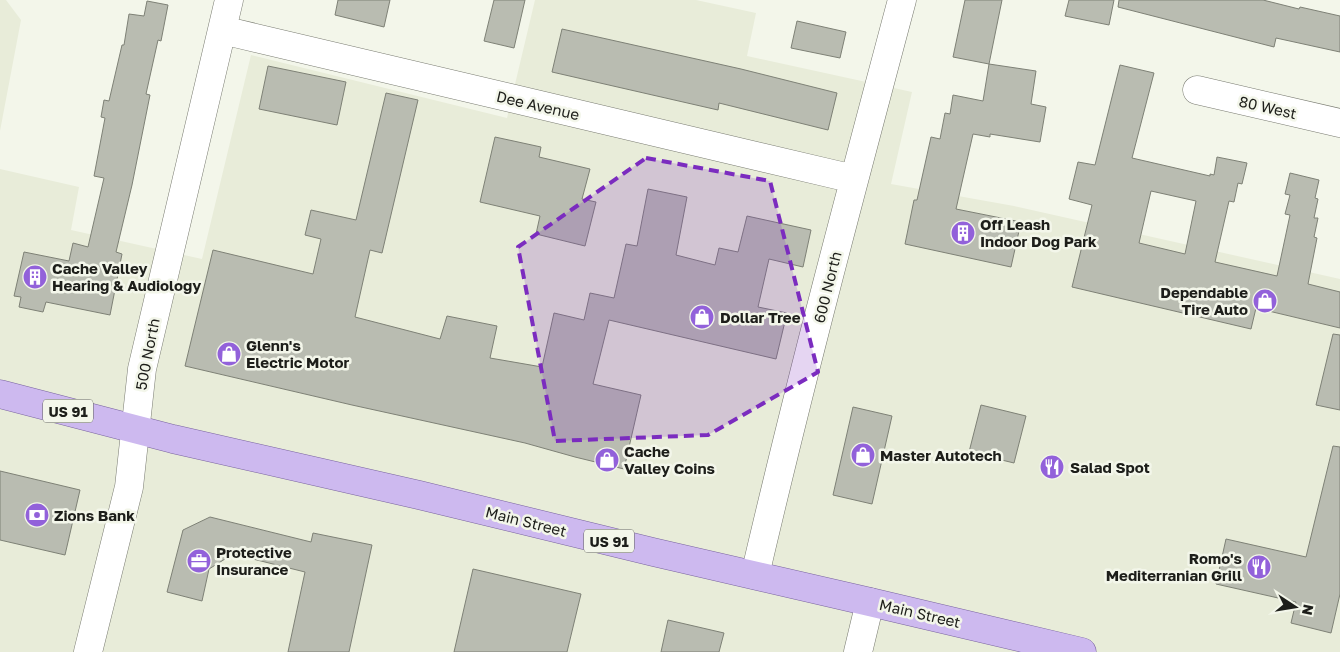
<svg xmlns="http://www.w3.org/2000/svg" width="1340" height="652" viewBox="0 0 1340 652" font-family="'Golos Text',sans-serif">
	<rect width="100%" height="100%" fill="#f3f6ea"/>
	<!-- built -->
	<path fill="#e8ecd9" d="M0,0h6l15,20 -21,111z
		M535,0h161l60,13 -9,43 165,36 -21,92 123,22 326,73v373h-1340v-483l79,18 -8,43 131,29 49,-204 256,63z"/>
	<!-- building -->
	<path fill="#b9bcb1" stroke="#7e8176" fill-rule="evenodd" d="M338,0h52l-6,27 -49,-12z
		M494,0h31l-11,48 -30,-7z
		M965,0h37l-13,64 -36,-7z
		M1069,0h45l-5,25 -44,-9z
		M1119,0h144l36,9 1,-2 40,9v36l-64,-14 -2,9 -156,-40z
		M147,1l21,4 -7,36 -3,-1 -12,54 4,1 -18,90 -16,67 6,2 -12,61 -64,-13 -3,10 -24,-5 2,-10 -7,-1 10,-44 45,9 4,-18 15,4 16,-69 -10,-2 11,-58 -4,-1 3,-17 5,1 13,-56h2l5,-31 15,2z
		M797,21l49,11 -6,26 -49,-10z
		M562,29l179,40 96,24 -9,37 -109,-27 -1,7 -166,-38z
		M989,64l47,7 -5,33 15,3 -6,35 -50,-8v3l-17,-3 -17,75 65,13 -10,45 -106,-23 9,-44h3l14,-63 9,2 5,-26 5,1 3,-19 30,6z
		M1120,65l34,8 -22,85 78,18v-2l4,1 3,-18 30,6 -5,21 -4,-1 -4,19 -5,-1 -14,61 62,14 13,-61 -5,-1 5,-19 -5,-1 5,-21 29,7 -4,18 3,1 -4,19h4l-4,19 3,1 -9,46 32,8v36l-84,-20 -5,21 -179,-42 20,-82 -23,-6 9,-37 17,3zM1151,191l45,10 -11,53 -46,-11z
		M268,66l78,16 -9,43 -78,-16z
		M386,93l32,7 -36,153 -12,-3 -15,67 85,22 7,-23 50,10 -7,32 52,9 12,-54 30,7 6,-27 24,5 12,-54 11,2 11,-57 39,8 -11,58 39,10 4,-17 19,4 9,-36 64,14 -8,37 -34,-8 -11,48 29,6 -11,46 -167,-39 -16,64 48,11 -17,74 -49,-12 -50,-14 -173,-38 -167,-39 28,-116 100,24 8,-35 -16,-4 6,-25 45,10z
		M495,137l46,10 -2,10 51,12 -8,30 14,3 -11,44 -49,-12 4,-18 -60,-14z
		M1333,334l7,1v75l-24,-5z
		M981,405l45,11 -12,47 -45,-11z
		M853,407l39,9 -20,88 -39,-9z
		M1333,446l7,1v147l-9,39 -40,-10 5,-21 -80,-18 10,-45 80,18z
		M0,471l80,19 -15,65 -65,-15z
		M210,517l101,25 2,-9 59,12 -23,107h-61l17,-80 -72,-18 -24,15 -7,32 -35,-9 16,-62z
		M473,569l108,25 -14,58h-113z
		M668,620l56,13 -5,19h-58z"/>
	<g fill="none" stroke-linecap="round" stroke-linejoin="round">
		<defs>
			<path id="minor" d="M222,30l632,149
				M1197,90l143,33
				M755,575c45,-193 96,-384 147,-575
				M88,652l41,-165 13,-118 87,-369
				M858,652l12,-50"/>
			<path id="major" d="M0,394l173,45 246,56 234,57 217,50 212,50"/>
		</defs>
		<!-- minor casing -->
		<use href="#minor" stroke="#787a70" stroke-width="29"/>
		<!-- major casing -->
		<use href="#major" stroke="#79649e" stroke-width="29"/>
		<!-- minor -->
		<use href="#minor" stroke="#fff" stroke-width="28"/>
		<!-- major -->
		<use href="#major" stroke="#cdb9ef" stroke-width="28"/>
	</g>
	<!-- marked area -->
	<path fill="#7b2cbf" fill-opacity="0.2" stroke="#7b2cbf" stroke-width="4" stroke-dasharray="10 6" stroke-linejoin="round" d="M646,158l124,23 48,191 -110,63 -153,6 -37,-194z"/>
	<!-- icons -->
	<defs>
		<symbol id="building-disc" viewBox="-11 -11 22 22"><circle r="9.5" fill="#9261da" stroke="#f3f6ea"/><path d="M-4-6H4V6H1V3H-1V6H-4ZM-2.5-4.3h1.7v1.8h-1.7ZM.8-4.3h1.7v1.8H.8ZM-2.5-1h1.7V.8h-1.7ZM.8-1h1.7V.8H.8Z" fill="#fff"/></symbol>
		<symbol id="shop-disc" viewBox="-11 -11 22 22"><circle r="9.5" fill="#9261da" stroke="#f3f6ea"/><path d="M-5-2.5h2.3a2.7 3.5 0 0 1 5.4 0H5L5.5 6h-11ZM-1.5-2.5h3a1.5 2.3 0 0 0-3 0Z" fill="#fff"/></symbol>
		<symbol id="restaurant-disc" viewBox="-11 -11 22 22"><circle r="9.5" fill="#9261da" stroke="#f3f6ea"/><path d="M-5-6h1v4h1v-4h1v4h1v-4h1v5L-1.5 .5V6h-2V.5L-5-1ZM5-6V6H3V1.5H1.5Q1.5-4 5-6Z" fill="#fff"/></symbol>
		<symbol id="bank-disc" viewBox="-11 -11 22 22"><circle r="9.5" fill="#9261da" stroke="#f3f6ea"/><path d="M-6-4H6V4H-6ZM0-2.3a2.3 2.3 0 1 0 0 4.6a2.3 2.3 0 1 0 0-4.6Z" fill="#fff"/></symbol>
		<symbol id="office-disc" viewBox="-11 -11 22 22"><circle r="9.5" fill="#9261da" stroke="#f3f6ea"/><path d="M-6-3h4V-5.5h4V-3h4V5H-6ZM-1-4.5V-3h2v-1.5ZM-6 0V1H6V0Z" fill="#fff"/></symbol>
	</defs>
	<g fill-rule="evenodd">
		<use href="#building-disc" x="949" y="219" width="28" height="28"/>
		<use href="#building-disc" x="21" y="263" width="28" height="28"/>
		<use href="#shop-disc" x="1251" y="287" width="28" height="28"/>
		<use href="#shop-disc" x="688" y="303" width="28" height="28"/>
		<use href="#shop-disc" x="215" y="340" width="28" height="28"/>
		<use href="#shop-disc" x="849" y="441" width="28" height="28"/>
		<use href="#shop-disc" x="593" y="446" width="28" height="28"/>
		<use href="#restaurant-disc" x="1038" y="453" width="28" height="28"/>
		<use href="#bank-disc" x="23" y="501" width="28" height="28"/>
		<use href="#office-disc" x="185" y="547" width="28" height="28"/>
		<use href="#restaurant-disc" x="1245" y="553" width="28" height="28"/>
	</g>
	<g text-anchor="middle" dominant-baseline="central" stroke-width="5" stroke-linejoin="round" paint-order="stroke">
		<!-- shield labels -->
		<g fill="#f3f6ea" stroke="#5d5f58" stroke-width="1">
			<rect x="43" y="399.5" width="50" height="23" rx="4"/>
			<rect x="584" y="529.5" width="50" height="23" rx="4"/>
		</g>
		<g font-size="14" font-weight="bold" fill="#1d1e1a">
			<text x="68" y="411">US 91</text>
			<text x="609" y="541">US 91</text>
		</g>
		<!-- street labels -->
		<g font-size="15" fill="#1d1e1a" stroke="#f3f6ea">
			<text transform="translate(538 105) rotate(13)">Dee Avenue</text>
			<text transform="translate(1268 107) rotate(13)">80 West</text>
			<text transform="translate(827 287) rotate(-76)">600 North</text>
			<text transform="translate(147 354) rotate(-79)">500 North</text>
			<text transform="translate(526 521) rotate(14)">Main Street</text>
			<text transform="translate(920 613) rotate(13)">Main Street</text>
		</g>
		<!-- poi labels -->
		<g font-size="15" font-weight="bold" fill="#1d1e1a" stroke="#f3f6ea" text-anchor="start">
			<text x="980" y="224">Off Leash<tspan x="980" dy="17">Indoor Dog Park</tspan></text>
			<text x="52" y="268">Cache Valley<tspan x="52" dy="17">Hearing &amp; Audiology</tspan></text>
			<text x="1248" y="292" text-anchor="end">Dependable<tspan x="1248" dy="17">Tire Auto</tspan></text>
			<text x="720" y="317">Dollar Tree</text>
			<text x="246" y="345">Glenn's<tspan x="246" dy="17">Electric Motor</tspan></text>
			<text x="624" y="451">Cache<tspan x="624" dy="17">Valley Coins</tspan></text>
			<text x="880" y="455">Master Autotech</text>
			<text x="1070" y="467">Salad Spot</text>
			<text x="54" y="515">Zions Bank</text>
			<text x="216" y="552">Protective<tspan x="216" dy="17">Insurance</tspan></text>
			<text x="1242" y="558" text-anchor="end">Romo's<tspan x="1242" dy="17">Mediterranian Grill</tspan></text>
		</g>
	</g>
	<!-- north arrow -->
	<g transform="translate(1295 607) rotate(102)" stroke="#f3f6ea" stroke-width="4" paint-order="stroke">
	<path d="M0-4L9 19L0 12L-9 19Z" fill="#1d1e1a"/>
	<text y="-8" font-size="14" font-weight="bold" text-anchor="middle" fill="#1d1e1a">N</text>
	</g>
</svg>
